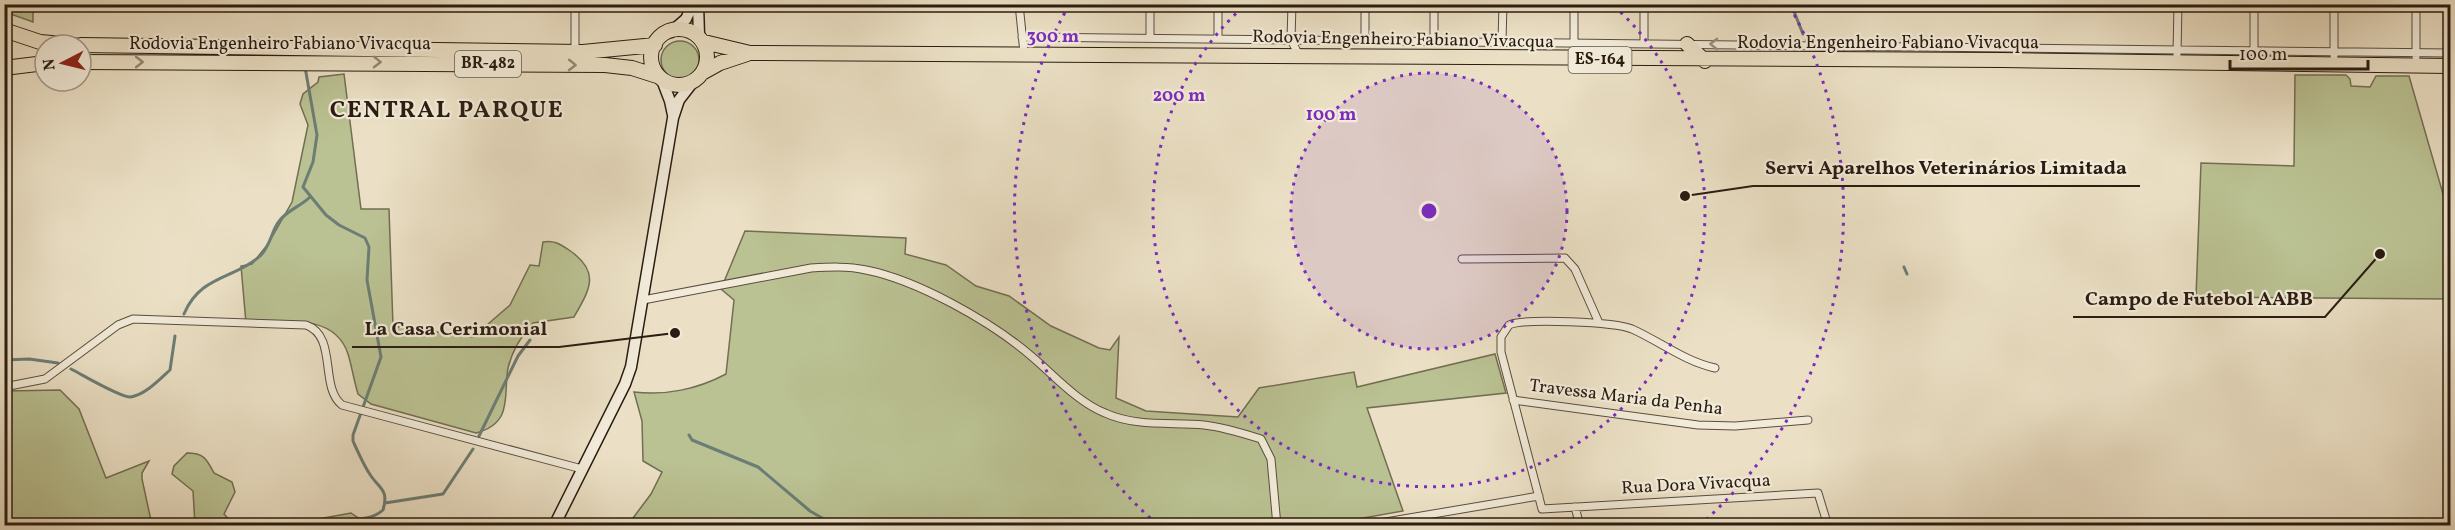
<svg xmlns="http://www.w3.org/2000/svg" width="2455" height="530" viewBox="0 0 2455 530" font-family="Vollkorn,serif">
	<rect width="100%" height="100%" fill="#ebe0c5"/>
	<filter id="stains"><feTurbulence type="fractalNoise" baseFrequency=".00333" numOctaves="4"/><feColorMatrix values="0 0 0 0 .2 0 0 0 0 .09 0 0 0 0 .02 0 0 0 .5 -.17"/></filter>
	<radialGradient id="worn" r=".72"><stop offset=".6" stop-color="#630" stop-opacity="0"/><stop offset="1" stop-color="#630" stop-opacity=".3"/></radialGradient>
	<!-- green -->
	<path fill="#bac192" stroke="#726e52" stroke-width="1.5" d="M4,5h29v17l-28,-10z
		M661 60a19 19 0 1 1 38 0a19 19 0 1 1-38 0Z
		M344,74l17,135h28l4,117 80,11 37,-32 20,-40 9,1 4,-24c11,-2 17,2 26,8 32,22 21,39 5,67l-41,6c-12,13 -21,28 -25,45 -5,27 6,55 -32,65l-105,-29 -13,-10c-4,-13 -6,-27 -10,-40 -14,-43 -67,-31 -102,-31l-5,-57 11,-2 16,-20 24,-42 16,-77 -8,-21 3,-10 15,-12 1,-5z
		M2295,75h51l4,4 1,7 19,1 6,-11h33l41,142v81l-254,-2 5,-134 93,3z
		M745,231l161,7 -1,16 41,11 30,21 33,10 42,30 48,22 11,2 9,-13 -3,61 30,13 92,6 21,-29 95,-16 3,15 138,-33 11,39 -139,15 36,103 -79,14 -697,1 24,-32 11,-22 -19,-11 -1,-40 -8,-29c31,4 64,-3 92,-18l8,-74 -13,-11z
		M60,390l19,19 27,69 43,-17 -7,12v6l10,46h-147v-134z
		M187,453c18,0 20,7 27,20l18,9 3,10 -11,22 10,11h-39l-2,-34 -21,-17 2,-8z
		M351,513l9,6 2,6h-52l3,-5z"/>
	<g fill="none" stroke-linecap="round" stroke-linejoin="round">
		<!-- stream -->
		<path stroke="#6c7d75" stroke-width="3" d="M1791,4l12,30
			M305,67l12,68 -4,27 -10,25 23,28 13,10 26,13 4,9 -2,33 14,77 -28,78v6c5,11 11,25 18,35 9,13 18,14 12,34 -17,15 -38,4 -55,16
			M1904,267l3,7
			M184,314c16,-39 51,-35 76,-58 11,-10 11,-26 20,-36 8,-10 21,-14 30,-23
			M4,360l25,-1 29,4
			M71,369c12,6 50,29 60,28 15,-3 28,-17 39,-27l5,-34
			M689,435l3,5 66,27 52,44 26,15
			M479,436l39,-80 12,-16
			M385,503l58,-9 30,-45"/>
		<defs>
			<path id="street" d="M1019,4l5,49
				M1150,4v33
				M1292,4l-1,36 9,17
				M1434,4v38
				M1574,4v38
				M1644,4v39
				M2254,4v48
				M2334,4v52
				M2416,4v53
				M1022,37l1428,16
				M1218,38v-34
				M1365,40v-36
				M1502,41l1,-37
				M575,52v-48
				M2177,55l1,-51
				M1462,259l103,-1 10,11 24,54
				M643,300l168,-32c18,-1 37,-2 55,2 51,10 124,51 164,85 24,20 46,46 75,58 31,14 66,9 99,12 19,2 38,8 57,14l10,20 6,67
				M1715,368c-31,-7 -54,-26 -83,-39 -17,-7 -107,-11 -123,-4l-8,12v15l41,157 276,-16 10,33
				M4,387l41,-8 73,-54 15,-6 173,6c32,11 13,62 36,80l240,64
				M1513,400l185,25 37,1 73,-6
				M1575,507l5,19
				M1362,526l177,-30"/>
			<path id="secondary" d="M698,4l1,32
				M671,32l15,-13 7,-15
				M662,80l8,21 3,14
				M554,526l71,-142 6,-17 42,-249 6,-18 17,-22"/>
			<path id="highway" d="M651 57a28 28 0 1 1 56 0a28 28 0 1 1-56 0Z
				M4,30l36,12 34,3
				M704,42l46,11 1252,7 448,6
				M1687,44l18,17
				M81,45l502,7 72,-7
				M81,62l524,3 27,3 25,8
				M4,68l41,-5
				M702,73l18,-10 27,-9"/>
		</defs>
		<!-- street casing -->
		<use href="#street" stroke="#5a4d3e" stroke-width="9"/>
		<!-- secondary casing -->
		<use href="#secondary" stroke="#2a1c11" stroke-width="13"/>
		<!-- highway casing -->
		<use href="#highway" stroke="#2a1c11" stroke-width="16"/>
		<!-- street -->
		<use href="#street" stroke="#f2ebd9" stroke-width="7"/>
		<!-- secondary -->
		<use href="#secondary" stroke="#f2ebd9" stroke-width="10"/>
		<!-- highway -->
		<use href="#highway" stroke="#ebe0c5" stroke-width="14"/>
	</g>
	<!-- one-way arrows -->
	<defs><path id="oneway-chevron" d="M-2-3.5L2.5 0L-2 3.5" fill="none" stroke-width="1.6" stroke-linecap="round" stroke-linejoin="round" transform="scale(1.5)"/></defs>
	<use stroke="#988e7f" href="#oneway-chevron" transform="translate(1714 44) rotate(-179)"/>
	<g stroke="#948874">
		<use href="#oneway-chevron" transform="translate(139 62)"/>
		<use href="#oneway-chevron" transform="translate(377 62) rotate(1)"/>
		<use href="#oneway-chevron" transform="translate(572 65) rotate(1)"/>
	</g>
	<!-- distance rings -->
	<circle cx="1429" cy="211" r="138" fill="#7b2cbf" fill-opacity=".12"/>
	<g fill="none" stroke="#7b2cbf" stroke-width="3" stroke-dasharray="3 6">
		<circle cx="1429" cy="211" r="138"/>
		<path d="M1614 6A276 276 0 1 1 1244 6"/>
		<path d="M1157 524A415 415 0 0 1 1068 7M1790 7A415 415 0 0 1 1701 524"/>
	</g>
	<g text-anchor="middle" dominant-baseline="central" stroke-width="4.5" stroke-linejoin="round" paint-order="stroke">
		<!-- shield labels -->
		<g fill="#f2ebd9" stroke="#665a4d" stroke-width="1.5">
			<rect x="1568.5" y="47" width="63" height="26" rx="4.5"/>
			<rect x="455" y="51" width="66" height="26" rx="4.5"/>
		</g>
		<g font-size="16" font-weight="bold" fill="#2a1c11">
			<text x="1600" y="60">ES-164</text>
			<text x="488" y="64">BR-482</text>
		</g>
		<!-- street labels -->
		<g font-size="18" fill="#2a1c11" stroke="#f2ebd9">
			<text transform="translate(1403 40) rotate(1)">Rodovia Engenheiro Fabiano Vivacqua</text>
			<text x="1888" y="43">Rodovia Engenheiro Fabiano Vivacqua</text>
			<text x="280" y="44">Rodovia Engenheiro Fabiano Vivacqua</text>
			<text transform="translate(1626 398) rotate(7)">Travessa Maria da Penha</text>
			<text transform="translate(1696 485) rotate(-3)">Rua Dora Vivacqua</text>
		</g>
		<!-- district labels -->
		<g font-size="24" font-weight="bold" letter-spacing="1.5" fill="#2a1c11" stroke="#f2ebd9">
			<text x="447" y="111">CENTRAL PARQUE</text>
		</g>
	</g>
	<circle cx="1429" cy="211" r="9" fill="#7b2cbf" stroke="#f2ebd9" stroke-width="3"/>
	<g font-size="18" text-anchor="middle" font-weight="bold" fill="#7b2cbf" stroke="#f2ebd9" stroke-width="4.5" stroke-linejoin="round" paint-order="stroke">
		<text x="1053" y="42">300 m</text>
		<text x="1179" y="101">200 m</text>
		<text x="1331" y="120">100 m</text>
	</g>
	<!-- callouts -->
	<path fill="none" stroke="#2a1c11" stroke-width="2" d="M1685 196L1753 186H2140M2380 254L2325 317H2073M675 333L559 347H352"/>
	<g fill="#2a1c11" stroke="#f2ebd9" stroke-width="2">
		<circle cx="1685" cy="196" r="6"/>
		<circle cx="2380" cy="254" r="6"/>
		<circle cx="675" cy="333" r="6"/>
	</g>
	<g font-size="20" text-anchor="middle" font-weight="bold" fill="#2a1c11" stroke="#f2ebd9" stroke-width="4.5" stroke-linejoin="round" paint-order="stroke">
		<text x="1946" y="174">Servi Aparelhos Veterinários Limitada</text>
		<text x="2199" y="305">Campo de Futebol AABB</text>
		<text x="456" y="335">La Casa Cerimonial</text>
	</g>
	<!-- margin -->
	<rect width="2455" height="530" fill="none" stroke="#ebe0c5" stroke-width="24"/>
	<rect x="6" y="6" width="2443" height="518" fill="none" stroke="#2a1c11" stroke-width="3"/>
	<rect x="12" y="12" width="2431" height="506" fill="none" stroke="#2a1c11" stroke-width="1.5"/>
	<!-- north arrow -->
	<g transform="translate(63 63) rotate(263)"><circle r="28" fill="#f2ebd9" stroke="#a29889" stroke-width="1.5"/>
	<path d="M0-4.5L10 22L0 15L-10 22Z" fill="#8f2418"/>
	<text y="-9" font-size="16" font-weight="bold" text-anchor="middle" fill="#2a1c11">N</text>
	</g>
	<!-- scale -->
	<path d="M2230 60v9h138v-9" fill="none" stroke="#2a1c11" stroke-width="3"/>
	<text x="2239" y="60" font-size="18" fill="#2a1c11" stroke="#f2ebd9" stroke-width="4.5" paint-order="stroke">100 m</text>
	<rect width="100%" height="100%" filter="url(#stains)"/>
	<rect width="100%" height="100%" fill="url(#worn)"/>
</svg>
